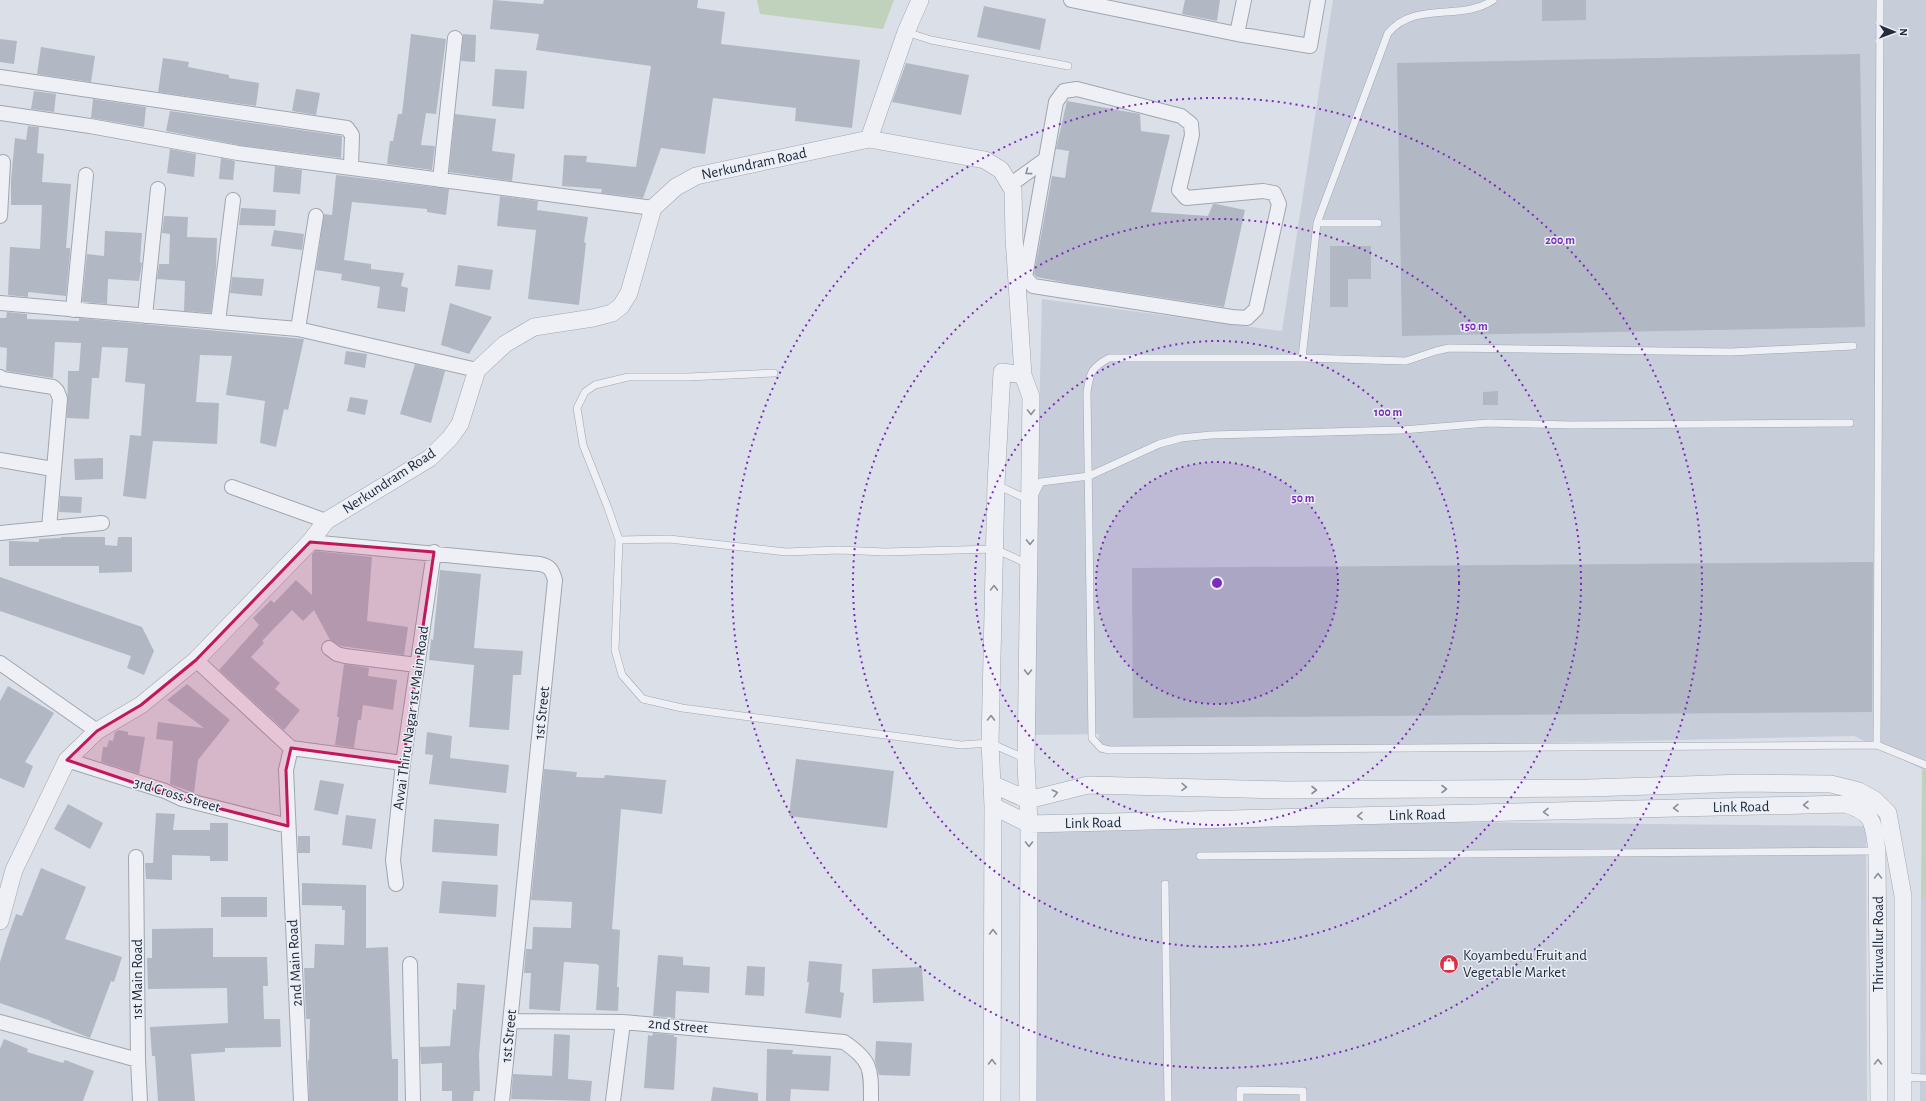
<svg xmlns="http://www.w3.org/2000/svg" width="1926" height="1101" viewBox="0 0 1926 1101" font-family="'Alegreya Sans',sans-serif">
	<rect width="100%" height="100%" fill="#dbdfe7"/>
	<!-- built -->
	<path fill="#c8ced9" d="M1333,0h593v771l-72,-35 -755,17v-19l-68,1 11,-436 240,32z
		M1249,820l617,6 1,275h-837l2,-280z
		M1921,897h5v204h-6z"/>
	<!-- green -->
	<path fill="#c0d2bb" d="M757,0h137l-11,29 -123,-15z
		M1922,769l4,2v126h-5z"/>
	<!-- building -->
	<path fill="#b1b8c4" d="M493,0l50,4 1,-4h154l-1,8 28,4 -4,32 139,16 -8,68 -57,-7 1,-13 -83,-10 -8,56 -44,-6 -18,50 -42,-5 1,-4 -40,-3 2,-31 23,1 -1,6 50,5 15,-101 -115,-16 3,-16 -49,-5z
		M1185,0h35l-3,21 -35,-7z
		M1542,0h44v20l-44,1z
		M984,6l62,13 -6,31 -63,-13z
		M411,34l35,5 -10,75 -10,-1 -5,32 14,1 -3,24 -45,-6 3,-23h3l5,-27h4z
		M463,34l13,1 -1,27 -14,-1z
		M0,39l17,2 -3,23 -14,-2z
		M41,47l54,9 -4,26 -54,-8z
		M1860,54l5,273 -463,9 -5,-273z
		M163,58l26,4 -1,5 41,8v3l30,5 -3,23 -98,-14z
		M906,63l63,12 -8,40 -69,-13z
		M495,69l32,2 -3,38 -32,-3z
		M296,89l24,4 -4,22 -24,-4z
		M34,91l22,3 -2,18 -23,-3z
		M93,99l53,8 -2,20 -53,-9z
		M1067,101l73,13 1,17 29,4 -19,77 57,4 5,-12h3l29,6 -21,97 -157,-24 -30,-6 -3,-3 18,-98 13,2 4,-27 -13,-2z
		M170,111l172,25 -1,22 -102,-13 -73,-14z
		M455,114l41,5 -4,32 23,3 -3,27 -63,-9z
		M28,126l11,1 -2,26 7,1 -2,28 29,2 -5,64h4v5l-4,43 -38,-4v5l-20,-2 2,-48 30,2 2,-44h-31v-25l4,-42 11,2z
		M170,149l26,5 -2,23 -27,-4z
		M221,158l14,3 -2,19 -14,-1z
		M275,166l27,4 -2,24 -27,-2z
		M336,175l113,14 -3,26 -19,-3v-3l-75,-7 -8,58 27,4v5l33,4 -3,13 7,2 -3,24 -28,-4 3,-21 -39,-7 1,-6 -26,-4 8,-56 8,1z
		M500,196l38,5 -1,9 51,7 -4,25 2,1 -7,62 -51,-6 8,-69 -39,-4z
		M241,208l35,2 -1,16 -36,-1z
		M164,216l24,1 -1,20 30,1 -1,30 -5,45 -27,-2 1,-30 -28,-2 2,-15h10l1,-30 -8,-1z
		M274,230l30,4 -2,16 -31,-4z
		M105,231l37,2 -2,29 2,1 -3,18 -31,-2 -1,25 -25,-2 5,-48 17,2z
		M1330,246h41v33h-23v28h-18z
		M458,265l35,5 -3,20 -35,-4z
		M232,277l32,2 -2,17 -32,-3z
		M450,303l42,14 -23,37 -28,-9z
		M7,312l20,2v5l52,2v-3l225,21 -16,71 -4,-1 -8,38 -16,-4 5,-42 -39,-6 6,-39 -32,-1 -4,47 23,1 -2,41 -64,-3 -7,58 -23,-3 7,-61 11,1 4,-52 -20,-2 3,-34 -26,-1 -3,31h-7l-3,41 -22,-1 1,-47h11l2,-28 -26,-1 -2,36 -47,-7 1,-23 -7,-1v-29h6z
		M346,351l21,3 -2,14 -21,-4z
		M415,364l30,7 -14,52 -31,-9z
		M1498,391v14h-15v-13z
		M350,397l18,3 -3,15 -18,-4z
		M103,458v21l-28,1 -1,-21z
		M60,496l22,1 -1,16 -22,-1z
		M61,537h44v8l12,1 1,-9h14v35l-33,1v-7h-90v-25l30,1v-3l22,-1z
		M315,551l57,6 -5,64 41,6 -4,28 -63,-9 -11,-6 -16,-30 -11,11 -11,-11 -30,31 2,2 -13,14 29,26 -5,6 25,21 -16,20 -65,-60 40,-45 -6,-7 18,-18 3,3 22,-23 16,15v-41z
		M1873,562l-1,150 -739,6 -1,-150z
		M440,570l41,4 -7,74 49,3 -2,24h-8l-4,55 -40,-3 5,-62 -45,-5 2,-21 2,1z
		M0,577l142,50 12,24 -10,24 -17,-7 4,-12 -131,-45z
		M344,664l25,4 -1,8 29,4 -4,30 -30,-5 -2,15h-3l-4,28 -19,-3 4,-28h-2z
		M187,684l43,36 -32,40 -4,33 -24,-9 3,-43 -17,-2 2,-17 46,6 -37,-28z
		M8,686l46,27 -29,49 8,4 -9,22 -24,-10v-77z
		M119,730l9,2v3l17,2 -6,37 -38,-12 2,-15h4l2,-7 4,1 2,-9z
		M427,732l25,4 -2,22 59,7 -3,28 -77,-9 4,-29 -8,-1z
		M796,759l98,12 -7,57 -98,-12z
		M544,769l33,3 -1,5 28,1 1,-3 61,5 -4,34 -41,-5 -9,120 8,1 -3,57h2l-1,24 -22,-1 3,-44 -2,-2 -33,-2 -4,49 -31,-2 2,-36h-7l2,-24h6l1,-22 38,1 1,-26 -41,-2z
		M320,780l24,4 -6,31 -24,-5z
		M68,804l35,19 -13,26 -36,-20z
		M156,813l19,1 -2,16h37v-7h18v38h-18v-5l-38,-1v25l-26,-1 -1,-16h8z
		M346,815l30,4 -4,30 -30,-4z
		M434,819l65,5 -2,32 -65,-4z
		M298,836h12v17h-12z
		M41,868l45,19 -21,52 57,18 -8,25 -3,-1 -21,57 -40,-16 1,-1 -51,-18v-41l7,-23 9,-25 6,2z
		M442,881l56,4 -2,32 -57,-4z
		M302,883l64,2v63l22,-1 4,112h6v42h-89l-1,-40 1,-1 1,-41h-4l-2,-51h10l1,-24 29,1 1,-35h-3v-4l-40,-1z
		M221,897h46v20h-46z
		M213,928v29h54l1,29h-5l1,33h16l1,28 -56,1v4l-34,2 4,47h-37l-3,-45h-3l-2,-29 78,-4 -1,-35 -79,1 -1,-31h5v-29z
		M658,955l25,2v8l27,2 -1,26 -33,-2 -1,27 -22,-2z
		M809,961l33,3 -2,28 4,1 -3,25 -36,-5 4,-31h-2z
		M747,966l18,1 -1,29 -19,-1z
		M922,967l2,34 -51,2 -1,-34z
		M457,983l28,2 -6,70 1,36h-6l-1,10h-21v-10h-10v-28l-21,1 -1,-17 30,-1 3,-37 3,1z
		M653,1033l21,2v2h3l-3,53 -30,-2 4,-53 4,1z
		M554,1034l16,1 -2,44 24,2 -2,20 -79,-2 2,-25 39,2z
		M4,1039l24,10 -1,3 36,11 2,-3 29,11 -11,30h-83v-52z
		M876,1041l36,2 -2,33 -31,-1 -4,-14z
		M767,1049l26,1 -1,4 39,2 -2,35 -38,-2 -1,12h-24z
		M713,1087l45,6v8h-47z"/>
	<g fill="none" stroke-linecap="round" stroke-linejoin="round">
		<defs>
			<path id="service" d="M1493,0c-31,22 -77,0 -105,33l-71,190 -15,135h-193c-18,10 -19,14 -22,34l5,346 9,10 8,2 768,-5 49,20
				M906,32l25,8 137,26
				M1317,223h61
				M1302,358l104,3 30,-10 13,-3 282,4 122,-6
				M997,485l34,16 10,-19 48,-6 70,-32 22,-6 30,-3 191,-5 86,-7 84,2 278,-2
				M619,540l-11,-32 -25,-63 -6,-37 8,-16 10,-7 33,-8h60l86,-4
				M1877,745l3,-745
				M1026,759l-36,-16 -29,2 -279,-37 -39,-9 -21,-24 -7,-25 4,-110 50,-1 117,13 53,-2 46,2 110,-3 33,15
				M1200,856l676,-5
				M1165,884l3,217
				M1903,1077l23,1
				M1240,1101v-11l63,1v10"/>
			<path id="minor" d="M1071,0l166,34 73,12 8,-46
				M1237,34l7,-34
				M0,77l347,51 5,7 -1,32
				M1077,89l104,27 10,8 1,11 -13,55 7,8 77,-7 11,2 5,11 -23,105 -9,9 -15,-1 -199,-31 -8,-9 31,-175 8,-11z
				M0,113l90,13 148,27 415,55
				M440,180l15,-142
				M1010,185l36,-26
				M0,216l3,-54
				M0,303l298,26 179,41
				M73,310l13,-135
				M145,316l13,-127
				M218,322l15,-122
				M298,329l18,-113
				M0,377l3,2 50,8 4,4 3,8 -11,129
				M0,460l53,9
				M232,487l94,34
				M0,533l102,-10
				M310,542l230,22c10,2 12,6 15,16l-53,521
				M329,648l8,6 8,2 72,9
				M196,660l95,88 112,15
				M0,663l97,68
				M291,748l-5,22 15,331
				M67,760l98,31 17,8 106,27
				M136,857l2,203 2,41
				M396,884l-3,-24 10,-97 31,-211
				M410,964l3,137
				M511,1021l112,1 221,20c28,19 27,27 27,59
				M0,1022l138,38
				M613,1101l10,-79"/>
			<path id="tertiary" d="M869,139l37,-107 14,-32
				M992,784l36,16 60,-15 197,5 304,-2 156,-5 86,1 28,7 16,9 13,13 15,83v205
				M993,806l36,18 816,-20c30,9 28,19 32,47l2,250
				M0,921l14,-51 53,-110 30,-29 44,-26 55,-45 114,-118 16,-21 104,-63 20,-20 10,-14 17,-54 28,-26 29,-17 59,-9 19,-5 9,-7 8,-13 24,-85 23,-21 20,-11 173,-37 116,21 16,10 12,20 1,47 9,138 8,22 -5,366 3,61 -1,277
				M992,1101l1,-295 -3,-63 6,-259 6,-112 21,3"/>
		</defs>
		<!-- service casing -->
		<use href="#service" stroke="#a0a6b1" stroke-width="8"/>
		<!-- minor casing -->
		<use href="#minor" stroke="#a0a6b1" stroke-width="16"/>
		<!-- tertiary casing -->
		<use href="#tertiary" stroke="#a0a6b1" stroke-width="18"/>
		<!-- service -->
		<use href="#service" stroke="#eef0f5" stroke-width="7"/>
		<!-- minor -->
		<use href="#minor" stroke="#eef0f5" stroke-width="14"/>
		<!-- tertiary -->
		<use href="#tertiary" stroke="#eef0f5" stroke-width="17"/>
	</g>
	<!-- one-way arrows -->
	<defs><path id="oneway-chevron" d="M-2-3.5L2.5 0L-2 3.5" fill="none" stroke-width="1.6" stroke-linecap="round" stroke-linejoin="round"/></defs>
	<g stroke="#888e9a">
		<use href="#oneway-chevron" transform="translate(1028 172) rotate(144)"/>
		<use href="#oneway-chevron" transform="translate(1031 412) rotate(90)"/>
		<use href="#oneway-chevron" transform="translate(1030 542) rotate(91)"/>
		<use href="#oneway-chevron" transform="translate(994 588) rotate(-89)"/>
		<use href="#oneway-chevron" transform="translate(1028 672) rotate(91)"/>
		<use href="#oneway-chevron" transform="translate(991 718) rotate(-89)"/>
		<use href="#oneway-chevron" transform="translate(1184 787) rotate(1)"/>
		<use href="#oneway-chevron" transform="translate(1444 789)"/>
		<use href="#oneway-chevron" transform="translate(1314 790)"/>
		<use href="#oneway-chevron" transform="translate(1055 793) rotate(-14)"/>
		<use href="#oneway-chevron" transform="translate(1806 805) rotate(179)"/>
		<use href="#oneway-chevron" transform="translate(1676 808) rotate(179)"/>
		<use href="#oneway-chevron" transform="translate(1546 812) rotate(179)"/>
		<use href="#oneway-chevron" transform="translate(1360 816) rotate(179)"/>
		<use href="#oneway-chevron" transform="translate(1029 844) rotate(90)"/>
		<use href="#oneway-chevron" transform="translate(1878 876) rotate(-90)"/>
		<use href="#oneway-chevron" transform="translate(993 932) rotate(-90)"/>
		<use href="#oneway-chevron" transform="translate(992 1062) rotate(-90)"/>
		<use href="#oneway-chevron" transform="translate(1878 1062) rotate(-90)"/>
	</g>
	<!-- marked area -->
	<path fill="#c2185b" fill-opacity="0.2" stroke="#c2185b" stroke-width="3" stroke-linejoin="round" d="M310,542l124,10 -31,211 -112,-15 -5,22 2,56 -106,-27 -115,-39 30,-29 44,-26 55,-45z"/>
	<!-- distance rings -->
	<circle cx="1217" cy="583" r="121" fill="#7b2cbf" fill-opacity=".12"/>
	<g fill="none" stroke="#7b2cbf" stroke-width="2" stroke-dasharray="2 4">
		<circle cx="1217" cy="583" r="121"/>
		<circle cx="1217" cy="583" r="242"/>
		<circle cx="1217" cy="583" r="364"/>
		<circle cx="1217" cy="583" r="485"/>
	</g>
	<!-- icons -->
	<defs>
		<symbol id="shop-disc" viewBox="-11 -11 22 22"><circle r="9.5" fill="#dc3044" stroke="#eaeef5"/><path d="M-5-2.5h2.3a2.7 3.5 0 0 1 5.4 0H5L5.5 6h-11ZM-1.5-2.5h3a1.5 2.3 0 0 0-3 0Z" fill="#fff"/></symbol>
	</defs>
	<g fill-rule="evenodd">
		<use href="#shop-disc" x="1438" y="953" width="22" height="22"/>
	</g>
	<g text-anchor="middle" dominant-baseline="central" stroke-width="3" stroke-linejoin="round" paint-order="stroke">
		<!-- street labels -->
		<g font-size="15" fill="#232c3e" stroke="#eaeef5">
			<text transform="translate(754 164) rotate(-12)">Nerkundram Road</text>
			<text transform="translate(389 481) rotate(-33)">Nerkundram Road</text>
			<text transform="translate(542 713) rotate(-84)">1st Street</text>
			<text transform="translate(411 718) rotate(-82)">Avvai Thiru Nagar 1st Main Road</text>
			<text transform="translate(177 795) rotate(17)">3rd Cross Street</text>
			<text transform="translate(1741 807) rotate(-1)">Link Road</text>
			<text transform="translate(1417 815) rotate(-1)">Link Road</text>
			<text transform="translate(1093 823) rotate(-1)">Link Road</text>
			<text transform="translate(1878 944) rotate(-90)">Thiruvallur Road</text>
			<text transform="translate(295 963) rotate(-93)">2nd Main Road</text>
			<text transform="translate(137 979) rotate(-90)">1st Main Road</text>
			<text transform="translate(678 1026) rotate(5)">2nd Street</text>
			<text transform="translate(509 1036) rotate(-84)">1st Street</text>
		</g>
		<!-- poi labels -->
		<g font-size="15" fill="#232c3e" stroke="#eaeef5" text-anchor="start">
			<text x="1463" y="955">Koyambedu Fruit and<tspan x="1463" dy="17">Vegetable Market</tspan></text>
		</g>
	</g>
	<circle cx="1217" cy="583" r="6" fill="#7b2cbf" stroke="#eaeef5" stroke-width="2"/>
	<g font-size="12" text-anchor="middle" font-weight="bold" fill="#7b2cbf" stroke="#eaeef5" stroke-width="3" stroke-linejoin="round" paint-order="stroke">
		<text x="1560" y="244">200 m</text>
		<text x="1474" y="330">150 m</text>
		<text x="1388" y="416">100 m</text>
		<text x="1303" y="502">50 m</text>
	</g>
	<!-- north arrow -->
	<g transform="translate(1894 32) rotate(91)" stroke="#eaeef5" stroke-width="3" paint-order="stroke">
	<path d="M0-3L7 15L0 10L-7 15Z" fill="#232c3e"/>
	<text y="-6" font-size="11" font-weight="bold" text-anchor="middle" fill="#232c3e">N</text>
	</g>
</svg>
